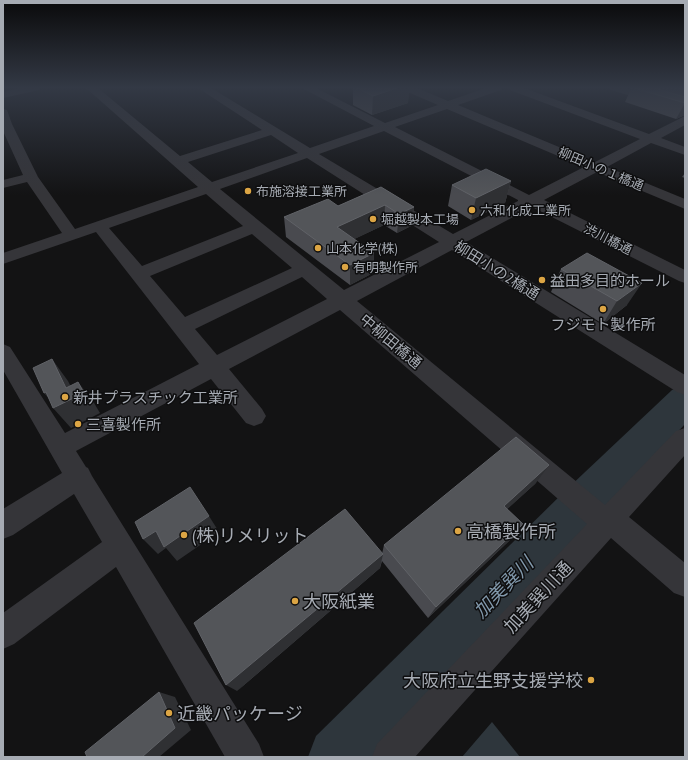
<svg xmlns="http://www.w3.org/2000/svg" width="688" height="760" viewBox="0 0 688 760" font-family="'PT Sans Narrow','Noto Sans JP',sans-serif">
	<rect width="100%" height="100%" fill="#131314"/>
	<!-- water -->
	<path fill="#2e363c" d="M492,722l28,35h-58z"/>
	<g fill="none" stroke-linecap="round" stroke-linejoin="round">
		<!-- river -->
		<path fill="#2e363c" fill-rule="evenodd" d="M685,385v39l-308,333h-69l8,-21 250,-246 106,-100z"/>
		<!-- minor -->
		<path fill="#353539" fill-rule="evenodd" d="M20,88h20l-1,2 -36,8v-6z
			M86,88h12l82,68 82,-26 -64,-42h13l99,60 64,-22 -72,-38h14l69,35 53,-18 -35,-15 -1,-2h15l31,13 38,-13h16l-1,2 -43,15 137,57 45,-23 -130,-49 -1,-2h15l125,46 36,-18v9l-24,13 24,9v8l-34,-12 -44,24 78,32v10l-88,-37 -53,28 141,70v13l-6,-2 -147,-74 -66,35 219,133v20l-8,-3 -225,-142 -95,51 248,204 71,-74 9,-3v27l-56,62 56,46v34l-11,-4 -63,-55 -196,219h-43l5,-13 210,-220 -247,-214 -111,59 33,40 4,7 -4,7 -8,3 -8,-3 -35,-44 -135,72 10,16 2,1 4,8 167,268 5,13h-39l-109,-190 -102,77 -11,5v-36l99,-71 -28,-48 -61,41 -10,4v-30l59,-36 -59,-103v-26l7,3 55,86 134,-69 -103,-132 -93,32v-11l59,-20 -35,-51 -24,6v-8l20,-5 -20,-44v-22l4,1 5,14 26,53 37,52 123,-42zM447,109l137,58 -55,28 -134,-68zM384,131l134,69v1l-65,33 -134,-80zM271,135l27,18 -86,29 -24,-20zM307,158l132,84 -95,48 -124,-101zM206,194l37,32 -101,40 -33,-38zM252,234l40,34 -107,49 -35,-41zM302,277l25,22 -110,56 -22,-26z
			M610,88h17l34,11 2,2 -6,3 -46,-14z"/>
	</g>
	<!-- wall -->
	<path fill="#494a4f" d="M353,88h56l-1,15 -36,12 -19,-10z
		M629,88h56v27l-9,4 -51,-17 6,-13z
		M685,173v5l-3,-1z
		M511,181l-6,22 -34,17 -23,-14 4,-21z
		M381,187l33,20 -3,19 -14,7 -13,-8 -30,14 20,14 -1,20 -23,12 -64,-48 -2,-20 54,-11z
		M561,269l66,36 -24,19 -52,-32z
		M536,483l-29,26 3,31 -82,78 -46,-57 -2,7 -143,123 145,-137 2,-9z"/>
	<!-- shaded-wall -->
	<path fill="#2f3033" d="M397,88h12l-1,15 -36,12 1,-19z
		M685,103v12l-9,4z
		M511,181l-6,22 -34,17 5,-22z
		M385,205l-1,20 -46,22 -1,-20z
		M414,207l-3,19 -14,7 2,-19z
		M374,253l-1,20 -23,12v-20z
		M642,283l-15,22 -24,19 14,-23z
		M52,359l16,22 8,16 2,-15 16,21 6,10 -29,15 -18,-20 3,-1 -12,-14 2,-1z
		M549,465l-13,18 -43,39 11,-16z
		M209,516l10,16 -42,29 -11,-13 -8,6 -15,-15 13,-8z
		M523,524l-13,16 -82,78 8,-11z
		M383,554l-3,14 -143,123 -11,-6z
		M159,692l16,5 16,33 -32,27h-17z"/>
	<!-- building -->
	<path fill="#535559" stroke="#606267" d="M357,88h40l-24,8z
		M634,88h20l31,9v6z
		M486,169l25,12 -35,17 -24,-13z
		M381,187l33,20 -15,7 -14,-9 -48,22 37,26 -24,12 -66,-48 44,-18 10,7z
		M587,253l55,30 -25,18 -56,-32z
		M52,359l14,29 12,-6 6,11 -31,15 -7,-16 -2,1 -11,-25z
		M516,437l33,28 -45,41 19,18 -87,83 -52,-62z
		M190,487l19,29 -45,31 -8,-16 -13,8 -8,-17z
		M345,509l38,45 -157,131 -32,-62z
		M159,692l16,36 -33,29h-55l-2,-5z"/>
	<!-- sky -->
	<linearGradient id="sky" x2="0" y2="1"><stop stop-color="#0a0a0b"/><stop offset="0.45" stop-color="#333945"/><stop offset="1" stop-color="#333945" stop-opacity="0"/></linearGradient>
	<rect width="688" height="195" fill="url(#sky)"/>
	<!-- markers -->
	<g fill="#dca544" stroke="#0e0e0f" stroke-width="1.5">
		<circle cx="248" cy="191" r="4"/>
		<circle cx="472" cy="210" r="4"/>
		<circle cx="373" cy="219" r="4"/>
		<circle cx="318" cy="248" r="4"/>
		<circle cx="345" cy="267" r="4"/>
		<circle cx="542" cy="280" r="4"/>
		<circle cx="603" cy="309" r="4"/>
		<circle cx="65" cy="397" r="4"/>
		<circle cx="78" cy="424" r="4"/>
		<circle cx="458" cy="531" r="4"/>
		<circle cx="184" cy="535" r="4"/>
		<circle cx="295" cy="601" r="4"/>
		<circle cx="591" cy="680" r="4"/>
		<circle cx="169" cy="713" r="4"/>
	</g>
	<g text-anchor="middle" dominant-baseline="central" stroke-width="3" stroke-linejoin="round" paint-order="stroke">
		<!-- far-street labels -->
		<g font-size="13" fill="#a6abb3" stroke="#0e0e0f">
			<text transform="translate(601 169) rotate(23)">柳田小の１橋通</text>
			<text transform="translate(608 239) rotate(27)">渋川橋通</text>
		</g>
		<!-- far-poi labels -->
		<g font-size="13" fill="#a6abb3" stroke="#0e0e0f" text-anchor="start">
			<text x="256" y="191">布施溶接工業所</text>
			<text x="480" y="210">六和化成工業所</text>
			<text x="381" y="219">堀越製本工場</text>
			<text x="326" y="248">山本化学(株)</text>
			<text x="353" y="267">有明製作所</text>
		</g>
		<!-- street labels -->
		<g font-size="15" fill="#a6abb3" stroke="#0e0e0f">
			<text transform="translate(497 270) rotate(32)">柳田小の2橋通</text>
			<text transform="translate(391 341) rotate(40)">中柳田橋通</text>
		</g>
		<!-- poi labels -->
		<g font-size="15" fill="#a6abb3" stroke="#0e0e0f" text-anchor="start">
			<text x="550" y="280">益田多目的ホール</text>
			<text x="603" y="324" text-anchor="middle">フジモト製作所</text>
			<text x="73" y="397">新井プラスチック工業所</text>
			<text x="86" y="424">三喜製作所</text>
		</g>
		<!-- near-poi labels -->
		<g font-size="18" fill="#a6abb3" stroke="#0e0e0f" text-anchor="start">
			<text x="466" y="531">高橋製作所</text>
			<text x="192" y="535">(株)リメリット</text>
			<text x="303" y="601">大阪紙業</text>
			<text x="583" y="680" text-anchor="end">大阪府立生野支援学校</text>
			<text x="177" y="713">近畿パッケージ</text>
		</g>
		<!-- near-street labels -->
		<g font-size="18" fill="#a6abb3" stroke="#0e0e0f">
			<text transform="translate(538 597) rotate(-47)">加美巽川通</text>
		</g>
		<!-- near-water labels -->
		<g font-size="19" font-style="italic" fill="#8198ab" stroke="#0e0e0f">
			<text transform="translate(503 587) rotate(-46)">加美巽川</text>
		</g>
	</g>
	<!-- border -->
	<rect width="688" height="760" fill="none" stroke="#a6abb3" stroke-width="8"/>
</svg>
